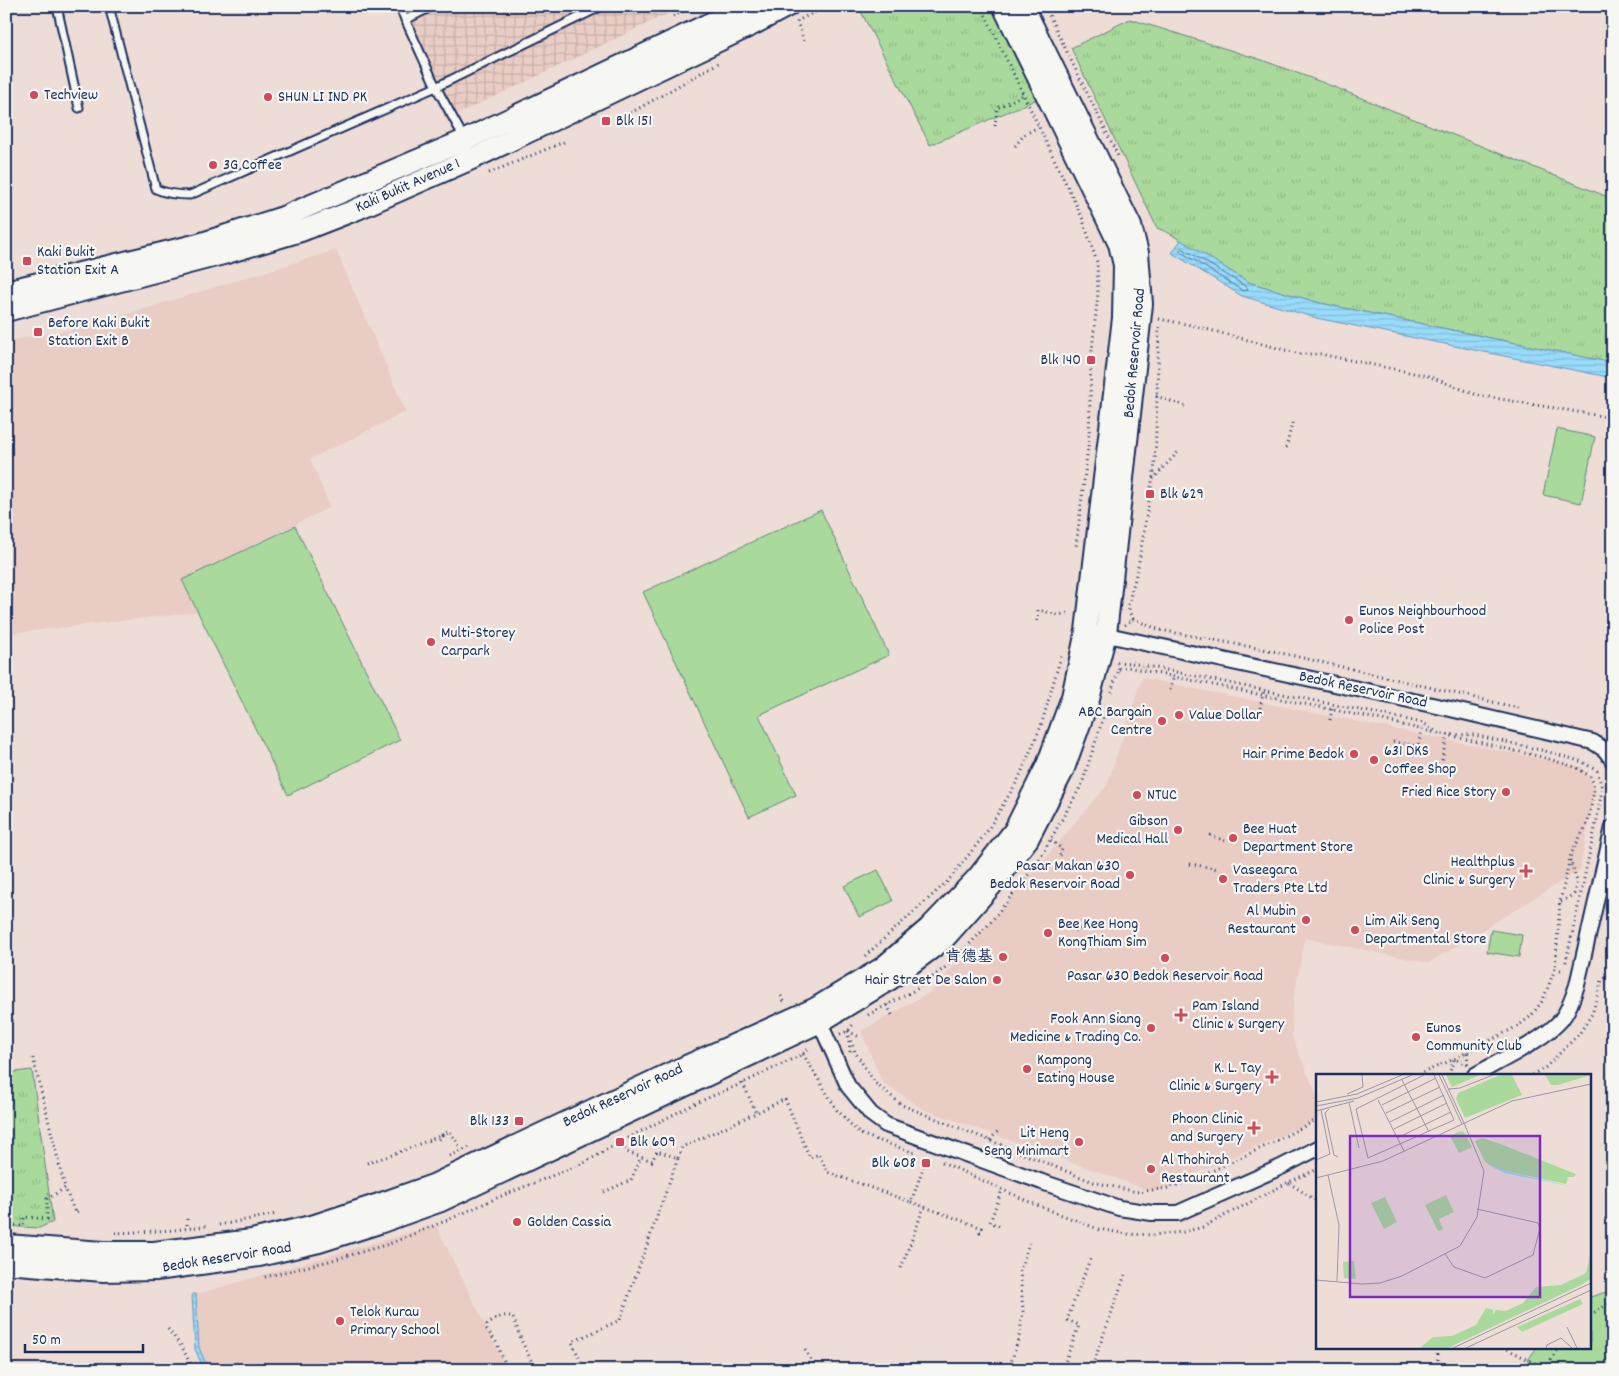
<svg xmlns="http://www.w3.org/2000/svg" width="1619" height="1376" viewBox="0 0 1619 1376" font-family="Dekko,'LXGW WenKai TC',sans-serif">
	<defs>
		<pattern id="industrial-grid" width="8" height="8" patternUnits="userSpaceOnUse" patternTransform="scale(1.25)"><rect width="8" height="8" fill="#e9ccc4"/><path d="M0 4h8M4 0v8" fill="none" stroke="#c7b0ab"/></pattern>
		<pattern id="grass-tufts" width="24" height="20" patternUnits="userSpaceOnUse" patternTransform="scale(1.25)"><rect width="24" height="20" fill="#a9da9b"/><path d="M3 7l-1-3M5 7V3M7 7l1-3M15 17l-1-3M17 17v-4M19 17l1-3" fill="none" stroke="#91bb88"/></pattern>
		<pattern id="water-rules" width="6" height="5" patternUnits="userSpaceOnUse" patternTransform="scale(1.25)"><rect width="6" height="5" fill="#98dbfa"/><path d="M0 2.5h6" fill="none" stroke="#82bcd9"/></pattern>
	</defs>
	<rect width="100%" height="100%" fill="#eeddd7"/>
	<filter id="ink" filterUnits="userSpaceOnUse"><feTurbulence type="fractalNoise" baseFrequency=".02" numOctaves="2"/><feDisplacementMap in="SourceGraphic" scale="10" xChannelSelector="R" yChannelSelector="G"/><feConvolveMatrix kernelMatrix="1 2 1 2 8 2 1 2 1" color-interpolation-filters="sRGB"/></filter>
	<g filter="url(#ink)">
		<!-- built -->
		<path fill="#e9ccc4" d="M336,250l70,162 -96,47 20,48 -147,73 15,32 -192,22v-293l79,-14z
			M1142,678l440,89 13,20 -15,83 -151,93 -124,-25 -12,64 -1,35 26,61v21l-164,73 -231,-83 -41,-27 -21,-51 71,-40 175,-206z
			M436,1225l71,145h-298l-10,-22 -2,-54z"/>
		<!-- industrial -->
		<path fill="url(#industrial-grid)" d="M392,6h292l-238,114z"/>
		<!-- grass -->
		<path fill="url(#grass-tufts)" stroke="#62847c" d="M858,6h136l46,92 -110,47z
			M1130,19l132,41 62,23 289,116v164l-293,-60 -72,-21 -79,-49 -12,-5 -86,-180z
			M32,1070l21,152 -14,6 -33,-2v-153z"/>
		<!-- green -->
		<path fill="#a9da9b" stroke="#62847c" d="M1557,429l38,8 -14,66 -38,-8z
			M821,510l68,145 -130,60 37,80 -47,22 -106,-225z
			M295,526l105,214 -112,55 -106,-215z
			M878,870l15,31 -34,16 -15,-31z
			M1491,930l31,5 -3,22 -32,-5z
			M1613,1290v80h-92l16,-23h53v-50z"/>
		<!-- water -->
		<path fill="url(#water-rules)" stroke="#6696bc" d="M1181,240l67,42 72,21 293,60v15l-297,-60 -74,-22 -70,-43z
			M192,1294h4l3,54 10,22h-5l-9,-21z"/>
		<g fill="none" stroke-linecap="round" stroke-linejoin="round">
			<!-- shore -->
			<path stroke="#4d749c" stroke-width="1" d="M1182,248l65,39 1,3 -5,1 -62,-39 -1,-2z"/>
			<defs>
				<path id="service" d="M57,6l22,102
					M109,6l47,183c11,5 22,6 34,6l246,-108 166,-81
					M399,6l37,81 28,51
					M405,20l28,-14"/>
				<path id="minor" d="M1098,633l348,75 147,34 12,8 8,11
					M816,1014l32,72 23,28 15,11 156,57 77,26 33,5h26l103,-46 37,-19
					M1475,1075c24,-14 69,-35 86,-55 8,-10 12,-23 16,-35l36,-158"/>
				<path id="secondary" d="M6,291l193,-47 84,-27 182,-77 281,-134
					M6,311l221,-58 74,-22 54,-21 121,-53 278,-133 34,-18
					M6,1245l97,7h51l98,-12 63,-15 64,-21 54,-19 233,-110 148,-66 68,-41 47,-40 49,-51 36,-46 33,-66 25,-68 14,-66 37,-313 1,-53 -5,-21 -116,-238
					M6,1263l97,8 53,-1 103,-14 60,-14 60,-19 62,-22 379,-179 69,-42 54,-40 48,-54 37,-47 35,-68 26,-72 17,-65 36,-330 -4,-51 -7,-27 -108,-220"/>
			</defs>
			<!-- service casing -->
			<use href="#service" stroke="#1b2f5e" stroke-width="11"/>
			<!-- minor casing -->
			<use href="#minor" stroke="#1b2f5e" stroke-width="18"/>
			<!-- secondary casing -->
			<use href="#secondary" stroke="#1b2f5e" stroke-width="24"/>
			<!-- path -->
			<path stroke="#1b2f5e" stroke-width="3" stroke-dasharray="1 4" stroke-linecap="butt" d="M981,6l101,211 15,45 1,31 -7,67 -2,79 -13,108
				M1047,11l72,147
				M673,16l22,-10
				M801,19l26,-13
				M797,21l7,20
				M622,118l98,-56
				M995,126l2,-18 26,-13
				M1015,146l9,-11 14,-8
				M489,173l75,-31
				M1159,319l32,6 109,29h20l108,22 49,19 136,23
				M1156,396l29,10
				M1286,448l7,-28
				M1153,479l26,-28
				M1133,619l27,11 113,21 246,57
				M1037,621l1,-11 21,5 9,-2 1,-3
				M1125,625l8,-6 -3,-6 -2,-8 10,-38 17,-103 4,-137
				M1117,662l15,1 291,60 17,11 34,1 71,16 38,11 14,9 5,17 -5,31 -32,147
				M1119,669l8,-2 255,53 54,13
				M1170,690l4,-14
				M1111,692l8,-23 -2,-6
				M1260,708l4,-18
				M1330,720l2,-11
				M1393,742l25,4
				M1416,754l6,-25
				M1442,760l5,-25
				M1210,835l15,6
				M1051,840l11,9 -3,10
				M1190,864l29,5
				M1561,902l13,-8 3,-13 -7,-21
				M1075,932l10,-6
				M865,956l83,-75 38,-48 32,-53 23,-54 21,-73
				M1555,969l9,2
				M781,996l4,7
				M887,1005l6,12
				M868,1015l47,-25 36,-27 38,-39 47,-59 46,-81 22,-69
				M848,1031l2,21
				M848,1031l13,7
				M840,1034l8,-3 6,-8
				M849,1036l6,16 20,31 27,22 191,77 44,10 31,-4 22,-7 80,-37 48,-25
				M1467,1053l1,11
				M803,1054l34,56 23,24 55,19
				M33,1058l32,130
				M1418,1075l36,-16 64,-33 13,-10 12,-16 12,-31 5,-67 11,-48 17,-32 6,-30 -1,-10 -3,-6 -15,-9 -33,-10 -95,-22
				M1449,1075l5,-16 14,5
				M1532,1075l13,-7 34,-34 13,-20 10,-34 11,-7
				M743,1083l13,30 29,-14 25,59 9,-4 8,18 84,30 17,-48
				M442,1135l8,-4 11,18
				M990,1140l8,-9
				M450,1156l22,-10
				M678,1158l4,-11 74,-34
				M942,1162l92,42 64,25 29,5 27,1 29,-3 20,-5 86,-45 29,-13
				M367,1163l25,-8 50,-20 -4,6
				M1289,1183l29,19
				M604,1192l27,-12 10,-23
				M911,1202l71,26 -2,4h3
				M187,1219v9
				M219,1225l58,-11
				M999,1226l-9,-4 12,-32
				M12,1227v-2l11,1 1,-9 23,2v-20l18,-11 10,25 4,-3
				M115,1233l59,-3 32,-4
				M901,1268l23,-61
				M265,1277l64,-16 60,-17 61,-25 49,-22 85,-34 36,-21 74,-38 49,-21 60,-29 6,-6
				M6,1312v7
				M1590,1315l23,-14
				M168,1329l14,18 11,23
				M1503,1347l44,22
				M805,1350l12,20
				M581,1362l-9,-20 48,-22 58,-162 -21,-7 -5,10 -25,-9 -7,-10
				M1438,1365v-18
				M1546,1369l13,-22
				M508,1370l-12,-28 -9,-12v-5c9,-6 16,-12 26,-8l9,25 14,28
				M977,1370h1
				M1009,1370l11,-37 3,-22 -3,-41 9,-27
				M1062,1370l17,-45 -12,-5 23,-61
				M1091,1370l35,-98"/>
			<!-- service -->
			<use href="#service" stroke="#f6f6f2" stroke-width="7"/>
			<!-- minor -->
			<use href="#minor" stroke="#f6f6f2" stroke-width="14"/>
			<!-- secondary -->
			<use href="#secondary" stroke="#f6f6f2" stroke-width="20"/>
		</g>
	</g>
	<!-- markers -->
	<g fill="#d1495b" stroke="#f6f6f2" stroke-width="2">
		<circle cx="34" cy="95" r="5"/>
		<circle cx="268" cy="97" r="5"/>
		<rect x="601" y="116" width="10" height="10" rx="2.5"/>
		<circle cx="213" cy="165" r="5"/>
		<rect x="22" y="256" width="10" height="10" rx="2.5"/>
		<rect x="33" y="327" width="10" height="10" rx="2.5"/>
		<rect x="1086" y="355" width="10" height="10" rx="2.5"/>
		<rect x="1145" y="489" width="10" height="10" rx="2.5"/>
		<circle cx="1349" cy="620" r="5"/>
		<circle cx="431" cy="642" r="5"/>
		<circle cx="1179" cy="715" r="5"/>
		<circle cx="1162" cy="721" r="5"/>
		<circle cx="1354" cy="754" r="5"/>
		<circle cx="1374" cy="760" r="5"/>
		<circle cx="1506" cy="792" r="5"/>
		<circle cx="1137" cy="795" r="5"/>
		<circle cx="1178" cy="830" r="5"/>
		<circle cx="1233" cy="838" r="5"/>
		<path d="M1523.5 863.5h5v5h5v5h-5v5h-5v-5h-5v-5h5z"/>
		<circle cx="1130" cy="875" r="5"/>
		<circle cx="1223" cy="879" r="5"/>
		<circle cx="1306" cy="920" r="5"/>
		<circle cx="1355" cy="930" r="5"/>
		<circle cx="1048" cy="933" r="5"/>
		<circle cx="1003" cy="957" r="5"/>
		<circle cx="1165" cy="958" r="5"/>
		<circle cx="997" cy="980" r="5"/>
		<path d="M1178.5 1007.5h5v5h5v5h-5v5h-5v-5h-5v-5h5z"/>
		<circle cx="1151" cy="1028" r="5"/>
		<circle cx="1416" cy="1037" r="5"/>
		<circle cx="1027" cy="1069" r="5"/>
		<path d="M1269.5 1069.5h5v5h5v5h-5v5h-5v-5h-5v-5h5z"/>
		<rect x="514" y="1116" width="10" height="10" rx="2.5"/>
		<path d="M1251.5 1120.5h5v5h5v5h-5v5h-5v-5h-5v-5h5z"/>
		<rect x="615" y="1137" width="10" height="10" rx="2.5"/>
		<circle cx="1079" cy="1142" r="5"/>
		<rect x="921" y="1158" width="10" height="10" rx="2.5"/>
		<circle cx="1151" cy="1169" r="5"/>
		<circle cx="517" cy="1222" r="5"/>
		<circle cx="340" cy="1321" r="5"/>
	</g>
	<g text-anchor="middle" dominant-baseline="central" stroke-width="4.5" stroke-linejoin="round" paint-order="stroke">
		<!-- poi labels -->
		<g font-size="16" fill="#1b2f5e" stroke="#f6f6f2" text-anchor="start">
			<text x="44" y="95">Techview</text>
			<text x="278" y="97">SHUN LI IND PK</text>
			<text x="616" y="121">Blk 151</text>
			<text x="223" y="165">3G Coffee</text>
			<text x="37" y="252">Kaki Bukit<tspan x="37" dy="18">Station Exit A</tspan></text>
			<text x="48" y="323">Before Kaki Bukit<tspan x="48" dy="18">Station Exit B</tspan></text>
			<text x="1081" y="360" text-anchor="end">Blk 140</text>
			<text x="1160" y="494">Blk 629</text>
			<text x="1359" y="611">Eunos Neighbourhood<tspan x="1359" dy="18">Police Post</tspan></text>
			<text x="441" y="633">Multi-Storey<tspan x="441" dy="18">Carpark</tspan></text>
			<text x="1152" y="712" text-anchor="end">ABC Bargain<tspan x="1152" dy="18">Centre</tspan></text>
			<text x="1189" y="715">Value Dollar</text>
			<text x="1384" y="751">631 DKS<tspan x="1384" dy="18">Coffee Shop</tspan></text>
			<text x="1344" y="754" text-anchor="end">Hair Prime Bedok</text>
			<text x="1496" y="792" text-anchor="end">Fried Rice Story</text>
			<text x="1147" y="795">NTUC</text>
			<text x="1168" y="821" text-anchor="end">Gibson<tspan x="1168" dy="18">Medical Hall</tspan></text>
			<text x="1243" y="829">Bee Huat<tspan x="1243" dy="18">Department Store</tspan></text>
			<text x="1515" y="862" text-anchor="end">Healthplus<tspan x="1515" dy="18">Clinic &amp; Surgery</tspan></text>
			<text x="1120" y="866" text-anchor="end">Pasar Makan 630<tspan x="1120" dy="18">Bedok Reservoir Road</tspan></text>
			<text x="1233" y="870">Vaseegara<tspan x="1233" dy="18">Traders Pte Ltd</tspan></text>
			<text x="1296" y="911" text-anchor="end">Al Mubin<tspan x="1296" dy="18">Restaurant</tspan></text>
			<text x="1365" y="921">Lim Aik Seng<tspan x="1365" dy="18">Departmental Store</tspan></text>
			<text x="1058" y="924">Bee Kee Hong<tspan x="1058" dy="18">KongThiam Sim</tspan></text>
			<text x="993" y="957" text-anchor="end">肯德基</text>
			<text x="1165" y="976" text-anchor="middle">Pasar 630 Bedok Reservoir Road</text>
			<text x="987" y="980" text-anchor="end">Hair Street De Salon</text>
			<text x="1192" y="1006">Pam Island<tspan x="1192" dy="18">Clinic &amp; Surgery</tspan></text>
			<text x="1141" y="1019" text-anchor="end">Fook Ann Siang<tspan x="1141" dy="18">Medicine &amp; Trading Co.</tspan></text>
			<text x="1426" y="1028">Eunos<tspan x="1426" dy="18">Community Club</tspan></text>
			<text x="1037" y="1060">Kampong<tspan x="1037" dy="18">Eating House</tspan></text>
			<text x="1261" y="1068" text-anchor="end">K. L. Tay<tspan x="1261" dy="18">Clinic &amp; Surgery</tspan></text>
			<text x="1243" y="1119" text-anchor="end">Phoon Clinic<tspan x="1243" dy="18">and Surgery</tspan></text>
			<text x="509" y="1121" text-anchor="end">Blk 133</text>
			<text x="1069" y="1133" text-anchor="end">Lit Heng<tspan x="1069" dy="18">Seng Minimart</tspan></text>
			<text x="630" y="1142">Blk 609</text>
			<text x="1161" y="1160">Al Thohirah<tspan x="1161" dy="18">Restaurant</tspan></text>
			<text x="916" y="1163" text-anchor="end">Blk 608</text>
			<text x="527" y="1222">Golden Cassia</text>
			<text x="350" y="1312">Telok Kurau<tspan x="350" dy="18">Primary School</tspan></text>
		</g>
		<!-- street labels -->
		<g font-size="16" fill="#1b2f5e" stroke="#f6f6f2">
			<text transform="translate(408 186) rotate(-24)">Kaki Bukit Avenue 1</text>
			<text transform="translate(1135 353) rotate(-85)">Bedok Reservoir Road</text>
			<text transform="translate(1363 690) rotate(12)">Bedok Reservoir Road</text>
			<text transform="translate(623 1096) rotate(-25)">Bedok Reservoir Road</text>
			<text transform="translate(227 1258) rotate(-9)">Bedok Reservoir Road</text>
		</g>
	</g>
	<!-- overview -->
	<g transform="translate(1316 1074)">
		<rect width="275" height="275" fill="#eeddd7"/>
		<path d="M130,1h34l-28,12zM184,1h12l10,20 -57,23 -9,-19 2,-6zM229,1h46l-33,10h-7zM144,57l4,1 8,15 -13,6 -9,-17zM166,64l16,5 78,31 -2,3h-6l-2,7 -70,-15 -11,-7 -10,-21zM38,187l2,18 -12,-1 -1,-16zM264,225l3,5 -61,28 -5,-5z" fill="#a9da9b"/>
		<path d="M130,121l8,17 -15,7 4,10 -5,2 -13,-26zM69,123l12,25 -13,7 -13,-26zM274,182l1,23 -10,6 -133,63h-28l13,-11 19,-1 24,-11 10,-17 7,2v5l3,-5 10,1 17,-8 13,-16 25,-2 25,-12z" fill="#a9da9b"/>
		<path d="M172,90l17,7 69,16 -70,-14z" fill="#98dbfa"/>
		<path fill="none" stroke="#9a97a7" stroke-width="1" d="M108,1l-68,34 12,49 86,-38 -20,-45M123,1l23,49M126,1l22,48M86,6l27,52M133,15l11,-1 33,-13M31,20l16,-7 -1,-12M62,26l26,51M0,28l41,-8 45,-19M33,28l10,46M66,31l54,-27M0,32l42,-8 54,-23M13,35l-4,4 2,9 7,33 4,2M0,37l38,-10M70,39l54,-26M74,48l54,-27M78,55l53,-26M81,64l54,-26M0,86l14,-6 -9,-44M12,101l11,50 -2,57M0,104l67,-17 129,-60 79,-17M129,180l9,13 31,11 48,-23 7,-27 -2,-5 -61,-14M0,206l46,4 18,-1 22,-7 58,-30 17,-29 7,-46 -20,-48M251,253l10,21M137,274l138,-65M150,274l125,-58M230,274l1,-3 14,-7 11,10"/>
		<path fill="#7b2cbf" fill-opacity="0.15" stroke="#7b2cbf" stroke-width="2.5" d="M34,62h190v161h-190z"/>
		<rect width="275" height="275" fill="none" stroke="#1b2f5e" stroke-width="2.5"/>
	</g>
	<!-- margin -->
	<rect width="1619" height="1376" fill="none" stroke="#f6f6f2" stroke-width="25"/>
	<rect x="12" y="12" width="1594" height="1351" fill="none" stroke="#1b2f5e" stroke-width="2" filter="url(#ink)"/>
	<!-- scale -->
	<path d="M25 1344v8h118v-8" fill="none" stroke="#1b2f5e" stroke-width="2.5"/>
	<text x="32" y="1344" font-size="15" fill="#1b2f5e" stroke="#f6f6f2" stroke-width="4" paint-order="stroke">50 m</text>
</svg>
